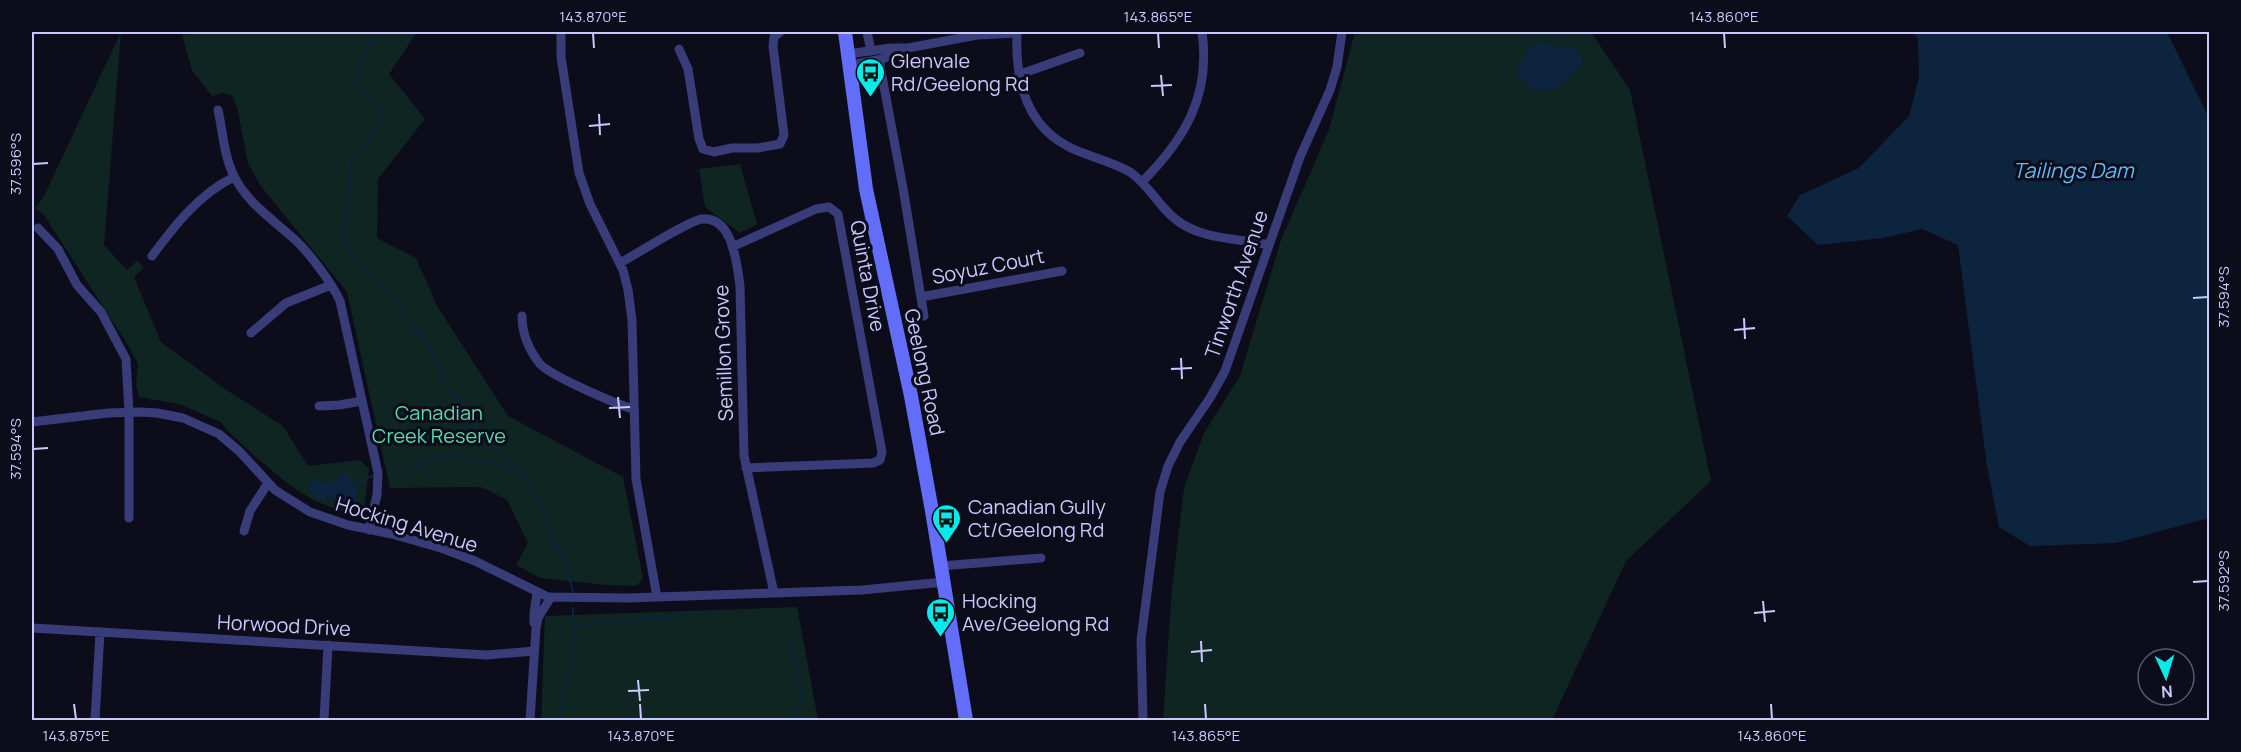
<svg xmlns="http://www.w3.org/2000/svg" width="2241" height="752" viewBox="0 0 2241 752" font-family="Manrope,sans-serif">
	<rect width="100%" height="100%" fill="#0d0c1b"/>
	<!-- green -->
	<path fill="#0f2522" d="M121,32l-17,213 23,25 11,-10 5,8 -9,9 27,65 67,49 55,35 25,40 52,-6 9,9 -5,40 -9,7 -40,-15 -24,-15 -33,-27 -30,-28 -7,-9 -42,-18 -40,-7 -3,-12 2,-21 -9,-17 -85,-132 -9,-7 8,-10z
		M216,32h201l-28,42 36,45 -47,60 -1,59 39,20 21,48 71,110 115,61 20,102 -7,7 -29,-1 -67,-7 -24,-13 12,-22 -21,-43 -26,-13 -91,1 -43,-196 -87,-107 -12,-22 -11,-56 -5,-11 -9,-3 -11,3 -20,-26 -10,-35z
		M1355,32h236l39,58 81,391 -85,80 -74,159h-389l9,-132 12,-100 20,-55 36,-57 41,-136 48,-110z
		M740,164l17,60 -17,9 -35,-26 -6,-38z
		M797,607l21,113h-277l4,-104z"/>
	<!-- water -->
	<path fill="#0d243e" d="M1914,32h253l42,86v400l-93,25 -86,3 -31,-19 -12,-61 -29,-221 -36,-16 -39,9 -65,7 -31,-29 13,-21 59,-27 50,-52 10,-39 -1,-37z
		M1536,42l42,8 5,13c-16,25 -49,44 -67,8l10,-18z
		M345,471c8,11 15,18 10,32l-5,3c-11,-4 -20,-12 -32,-6l-11,-12 6,-8c13,6 23,2 32,-9z"/>
	<g fill="none" stroke-linecap="round" stroke-linejoin="round">
		<!-- stream -->
		<path stroke="#0d243e" stroke-width="2" d="M377,32l-17,31 -4,21c48,33 18,45 -7,78l1,25 -7,42 1,14 13,19 32,29 12,21 24,29 15,27 5,18 21,21 8,11 1,12 32,29 21,23 14,28 22,51 9,30
			M390,474c18,-2 34,-14 53,-17 23,-4 54,8 76,15
			M353,485l19,-9
			M600,623l82,-7
			M574,625l21,-2
			M789,639l14,57 -7,24
			M560,720l1,-14 11,-41 1,-57"/>
		<!-- street -->
		<path stroke="#383c79" stroke-width="9" d="M561,32v25l18,116 11,31 33,66 5,20 4,30 4,159 21,118
			M867,32l4,19
			M1017,32c-2,46 8,94 54,116 19,9 40,13 59,24 18,12 28,33 44,46 25,22 64,20 95,27
			M679,49l9,20 11,70 4,10 11,3 18,-4h26l22,-4 4,-9 -11,-89 1,-9 6,-5
			M848,54l43,-6h17l69,-13 40,-2
			M879,60l24,128 21,128
			M850,65l32,-6 21,-9
			M1018,75l62,-22
			M218,110c5,22 6,48 17,68 13,25 37,41 58,60 15,13 39,45 47,63l38,172 -1,22 -8,35
			M1142,182c43,-43 69,-87 60,-150
			M38,228l20,21 19,36 24,27 25,47 3,53v106
			M732,247l84,-38 13,-2 9,7 44,238 -2,8 -7,3 -127,5
			M152,256c23,-31 47,-62 82,-79
			M620,263c15,-8 70,-43 82,-44 31,-3 35,46 38,67l4,170 30,137
			M921,297l141,-26
			M522,316c0,18 7,34 18,48 11,12 76,40 93,45
			M251,333l35,-30 45,-18
			M319,406l20,-1 23,-4
			M32,422l76,-9 32,-1 17,1 26,5 36,16 20,17 36,39 35,22 38,13 44,9 52,15 31,12 73,36 80,1 146,-5 88,-3 82,-8
			M244,531l6,-20 18,-28
			M941,566l100,-8
			M534,623v-10l3,-20
			M32,628l455,27 47,-4
			M95,720l5,-88
			M324,720l4,-75
			M530,720l6,-92 2,-10 13,-21
			M1143,720l-2,-80 19,-148 8,-26 12,-24 30,-44 15,-27 75,-214 30,-67 7,-23 5,-35"/>
		<!-- secondary -->
		<path stroke="#626dfa" stroke-width="14" d="M845,32l21,157 45,207 21,115 34,209"/>
	</g>
	<!-- ticks -->
	<path fill="none" stroke="#c8c8fd" stroke-width="2" d="M593,33l1,15M1158,33l1,15M1724,33l1,15M1161,75l2,21M1151,86l21,-1M599,114l1,21M589,126l21,-2M33,164l15,-1M2193,298l15,-1M1744,318l1,21M1734,330l21,-2M1181,358l1,21M1171,369l21,-1M618,397l2,21M609,408l21,-1M33,449l15,-1M2193,582l15,-1M1763,601l2,21M1754,613l21,-2M1201,641l1,21M1191,652l21,-2M638,680l2,21M628,691l21,-1M74,704l2,15M640,704l1,15M1205,704l1,15M1771,704l1,15"/>
	<!-- icons -->
	<defs>
		<symbol id="bus-pin" viewBox="-11 -11 22 30"><path d="M0 17L-7.5 6A9.5 9.5 0 1 1 7.5 6Z" fill="#07eaea" stroke="#0d0c1b"/><path d="M-5-6H5V4H4V6H2V4H-2V6H-4V4H-5ZM-3.5-4V0h7V-4ZM-3.5 1.2v1.5H-2V1.2ZM2 1.2v1.5H3.5V1.2Z" fill="#111"/></symbol>
	</defs>
	<g fill-rule="evenodd">
		<use href="#bus-pin" x="854" y="56" width="33" height="45"/>
		<use href="#bus-pin" x="930" y="502" width="33" height="45"/>
		<use href="#bus-pin" x="924" y="596" width="33" height="45"/>
	</g>
	<g text-anchor="middle" dominant-baseline="central" stroke-width="6" stroke-linejoin="round" paint-order="stroke">
		<!-- poi labels -->
		<g font-size="20" fill="#c8c8fd" stroke="#0d0c1b" text-anchor="start">
			<text x="891" y="60">Glenvale<tspan x="891" dy="23">Rd/Geelong Rd</tspan></text>
			<text x="968" y="506">Canadian Gully<tspan x="968" dy="23">Ct/Geelong Rd</tspan></text>
			<text x="962" y="600">Hocking<tspan x="962" dy="23">Ave/Geelong Rd</tspan></text>
		</g>
		<!-- street labels -->
		<g font-size="20" fill="#c8c8fd" stroke="#0d0c1b">
			<text transform="translate(988 266) rotate(-11)">Soyuz Court</text>
			<text transform="translate(868 276) rotate(79)">Quinta Drive</text>
			<text transform="translate(1236 284) rotate(-71)">Tinworth Avenue</text>
			<text transform="translate(723 353) rotate(-92)">Semillon Grove</text>
			<text transform="translate(925 372) rotate(78)">Geelong Road</text>
			<text transform="translate(407 524) rotate(17)">Hocking Avenue</text>
			<text transform="translate(284 625) rotate(3)">Horwood Drive</text>
		</g>
		<!-- park labels -->
		<g font-size="20" fill="#57daac" stroke="#0d0c1b">
			<text x="439" y="412">Canadian<tspan x="439" dy="23">Creek Reserve</tspan></text>
		</g>
		<!-- water labels -->
		<g font-size="21" font-style="italic" fill="#59bffa" stroke="#0d0c1b">
			<text x="2073" y="170">Tailings Dam</text>
		</g>
	</g>
	<!-- border -->
	<rect width="2241" height="752" fill="none" stroke="#0d0c1b" stroke-width="66"/>
	<!-- north arrow -->
	<g transform="translate(2166 677) rotate(176)"><circle r="28" fill="#0d0c1b" stroke="#585775" stroke-width="1.5"/>
	<path d="M0-4.5L10 22L0 15L-10 22Z" fill="#07eaea"/>
	<text y="-9" font-size="16" font-weight="bold" text-anchor="middle" fill="#c8c8fd">N</text>
	</g>
	<rect x="33" y="33" width="2175" height="686" fill="none" stroke="#c8c8fd" stroke-width="2"/>
	<g font-size="15" text-anchor="middle" fill="#c8c8fd">
		<text x="593" y="22">143.870°E</text>
		<text x="1158" y="22">143.865°E</text>
		<text x="1724" y="22">143.860°E</text>
		<text transform="translate(16 164) rotate(-90)" y="5">37.596°S</text>
		<text transform="translate(2224 297) rotate(-90)" y="5">37.594°S</text>
		<text transform="translate(16 449) rotate(-90)" y="5">37.594°S</text>
		<text transform="translate(2224 581) rotate(-90)" y="5">37.592°S</text>
		<text x="76" y="741">143.875°E</text>
		<text x="641" y="741">143.870°E</text>
		<text x="1206" y="741">143.865°E</text>
		<text x="1772" y="741">143.860°E</text>
	</g>
</svg>
